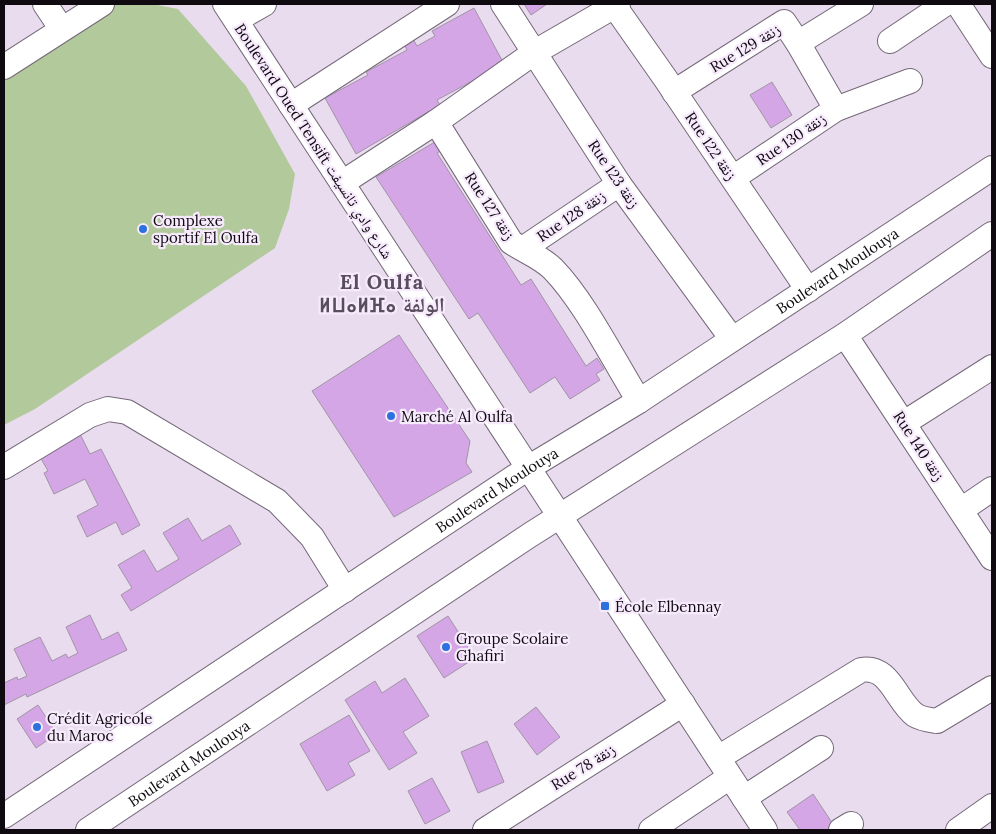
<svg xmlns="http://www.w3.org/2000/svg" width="996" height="834" viewBox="0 0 996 834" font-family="Lora,'Noto Naskh Arabic','Noto Sans Tifinagh',serif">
	<rect width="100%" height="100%" fill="#eadcef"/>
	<!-- green -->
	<path fill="#b2c99c" d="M103,4h49l26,5 68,77 49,88 -6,35 -14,39 -240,161 -31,16v-356z"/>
	<!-- building -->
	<path fill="#d4a6e5" stroke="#a194a5" d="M524,4h23l-16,11z
		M474,8l30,56 -67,36 3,5 -84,49 -31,-56 43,-23 -2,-3 41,-22 -3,-6 9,-5 4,7 18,-10 -3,-5z
		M772,82l20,33 -21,13 -21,-33z
		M438,140l6,9 -7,4 84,132 10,-6 55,87 11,-8 7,11 -8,5 4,6 -30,19 -15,-22 -25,16 -52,-80 -9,6 -93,-142z
		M399,335l71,106 -4,22 6,9 -78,45 -82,-126z
		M80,434l10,20 11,-5 39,76 -18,10 -6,-13 -29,15 -10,-21 21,-11 -13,-26 -31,15 -10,-21 4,-2 -9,-16z
		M188,518l14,23 28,-16 11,19 -110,67 -10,-16 11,-7 -14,-23 26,-15 13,22 22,-13 -16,-26z
		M90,615l12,25 16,-8 9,18 -100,47 -1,-3 -22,11v-22l13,-6 1,3 9,-4 -13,-27 26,-12 12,24 14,-7 2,4 10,-5 -12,-26z
		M448,616l27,42 -31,20 -27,-42z
		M405,678l24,38 -26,16 14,21 -28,17 -44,-70 30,-19 7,12z
		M38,705l19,29 -21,14 -19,-29z
		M536,707l24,30 -23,18 -23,-31z
		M349,715l21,36 -22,12 7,12 -28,16 -27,-47z
		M487,741l17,41 -26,11 -17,-41z
		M432,778l18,33 -25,13 -17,-33z
		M813,794l22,33 -4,3h-31l-13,-18z"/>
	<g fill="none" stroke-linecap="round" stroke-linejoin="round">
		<defs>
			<g id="minor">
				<path d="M45,4l16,24"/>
				<path d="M225,4l540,826"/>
				<path d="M503,4l116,180 113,155"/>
				<path d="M613,4l52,74 143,212"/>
				<path d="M958,4l34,52"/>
				<path d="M236,20l28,-16"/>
				<path d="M890,41l55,-37"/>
				<path d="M798,43l63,-39"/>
				<path d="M4,67l98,-63"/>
				<path d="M674,92l110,-70 14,21 38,66"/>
				<path d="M291,105l156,-101"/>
				<path d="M436,122l75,120c13,9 30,15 42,27 32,33 61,92 86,132"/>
				<path d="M733,178l103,-69 74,-28"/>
				<path d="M342,183l94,-61 99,-70 83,-48"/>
				<path d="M524,248l95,-64"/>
				<path d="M845,335l147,223"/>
				<path d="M904,423l88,-56"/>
				<path d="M4,467l86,-52 18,-6 19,3 150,89 35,36 33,53"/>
				<path d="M961,510l31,-21"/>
				<path d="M718,758l143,-88c29,-5 35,31 54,45 6,4 15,5 22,6l55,-33"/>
				<path d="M744,798l77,-50"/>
				<path id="s1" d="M4,816l524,-348 111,-67 353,-233"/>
				<path id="s2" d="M88,830l442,-295 315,-200 147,-101"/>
				<path d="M485,830l198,-126"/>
				<path d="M651,830l79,-53"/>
				<path d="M841,830l10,-6"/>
				<path d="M958,830l34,-24"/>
			</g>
		</defs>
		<!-- minor casing -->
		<use href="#minor" stroke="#746878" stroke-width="26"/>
		<!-- minor -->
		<use href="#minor" stroke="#fff" stroke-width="24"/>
	</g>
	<!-- markers -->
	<g fill="#2c71de" stroke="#f7eafc" stroke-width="2">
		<circle cx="143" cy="229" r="5"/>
		<circle cx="391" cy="416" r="5"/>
		<rect x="600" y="601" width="10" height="10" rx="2.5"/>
		<circle cx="446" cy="647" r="5"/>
		<circle cx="37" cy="727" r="5"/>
	</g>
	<g text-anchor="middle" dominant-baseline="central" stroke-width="4.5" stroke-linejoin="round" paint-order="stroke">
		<!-- street labels -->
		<g font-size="15" fill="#0e0a0f" stroke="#f7eafc">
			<text transform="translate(745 48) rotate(-31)">Rue 129 زنقة</text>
			<text transform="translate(791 139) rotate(-34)">Rue 130 زنقة</text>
			<text transform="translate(314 141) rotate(57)">Boulevard Oued Tensift شارع وادي تانسيفت</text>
			<text transform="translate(711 146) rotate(56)">Rue 122 زنقة</text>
			<text transform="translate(614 174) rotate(56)">Rue 123 زنقة</text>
			<text transform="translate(490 206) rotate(57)">Rue 127 زنقة</text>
			<text transform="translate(571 216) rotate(-34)">Rue 128 زنقة</text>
			<text stroke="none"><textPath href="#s1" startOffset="996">Boulevard Moulouya</textPath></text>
			<text transform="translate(919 446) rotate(57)">Rue 140 زنقة</text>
			<text stroke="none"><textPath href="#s1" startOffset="591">Boulevard Moulouya</textPath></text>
			<text stroke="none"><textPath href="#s2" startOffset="121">Boulevard Moulouya</textPath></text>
			<text transform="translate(583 767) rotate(-32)">Rue 78 زنقة</text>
		</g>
		<!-- poi labels -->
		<g font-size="15" fill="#0e0a0f" stroke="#f7eafc" text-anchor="start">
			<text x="153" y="220">Complexe<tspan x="153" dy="17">sportif El Oulfa</tspan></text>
			<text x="401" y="416">Marché Al Oulfa</text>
			<text x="615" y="606">École Elbennay</text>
			<text x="456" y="638">Groupe Scolaire<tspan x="456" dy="17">Ghafiri</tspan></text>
			<text x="47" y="718">Crédit Agricole<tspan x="47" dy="17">du Maroc</tspan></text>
		</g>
		<!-- district labels -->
		<g font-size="20" font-weight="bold" letter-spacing="1" fill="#584d5c" stroke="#f7eafc">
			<text x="382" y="281">El Oulfa<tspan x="382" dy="23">ⵍⵡⴰⵍⴼⴰ الولفة</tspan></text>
		</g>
	</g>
	<!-- border -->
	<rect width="996" height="834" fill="none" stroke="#0e0a0f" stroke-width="10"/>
</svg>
